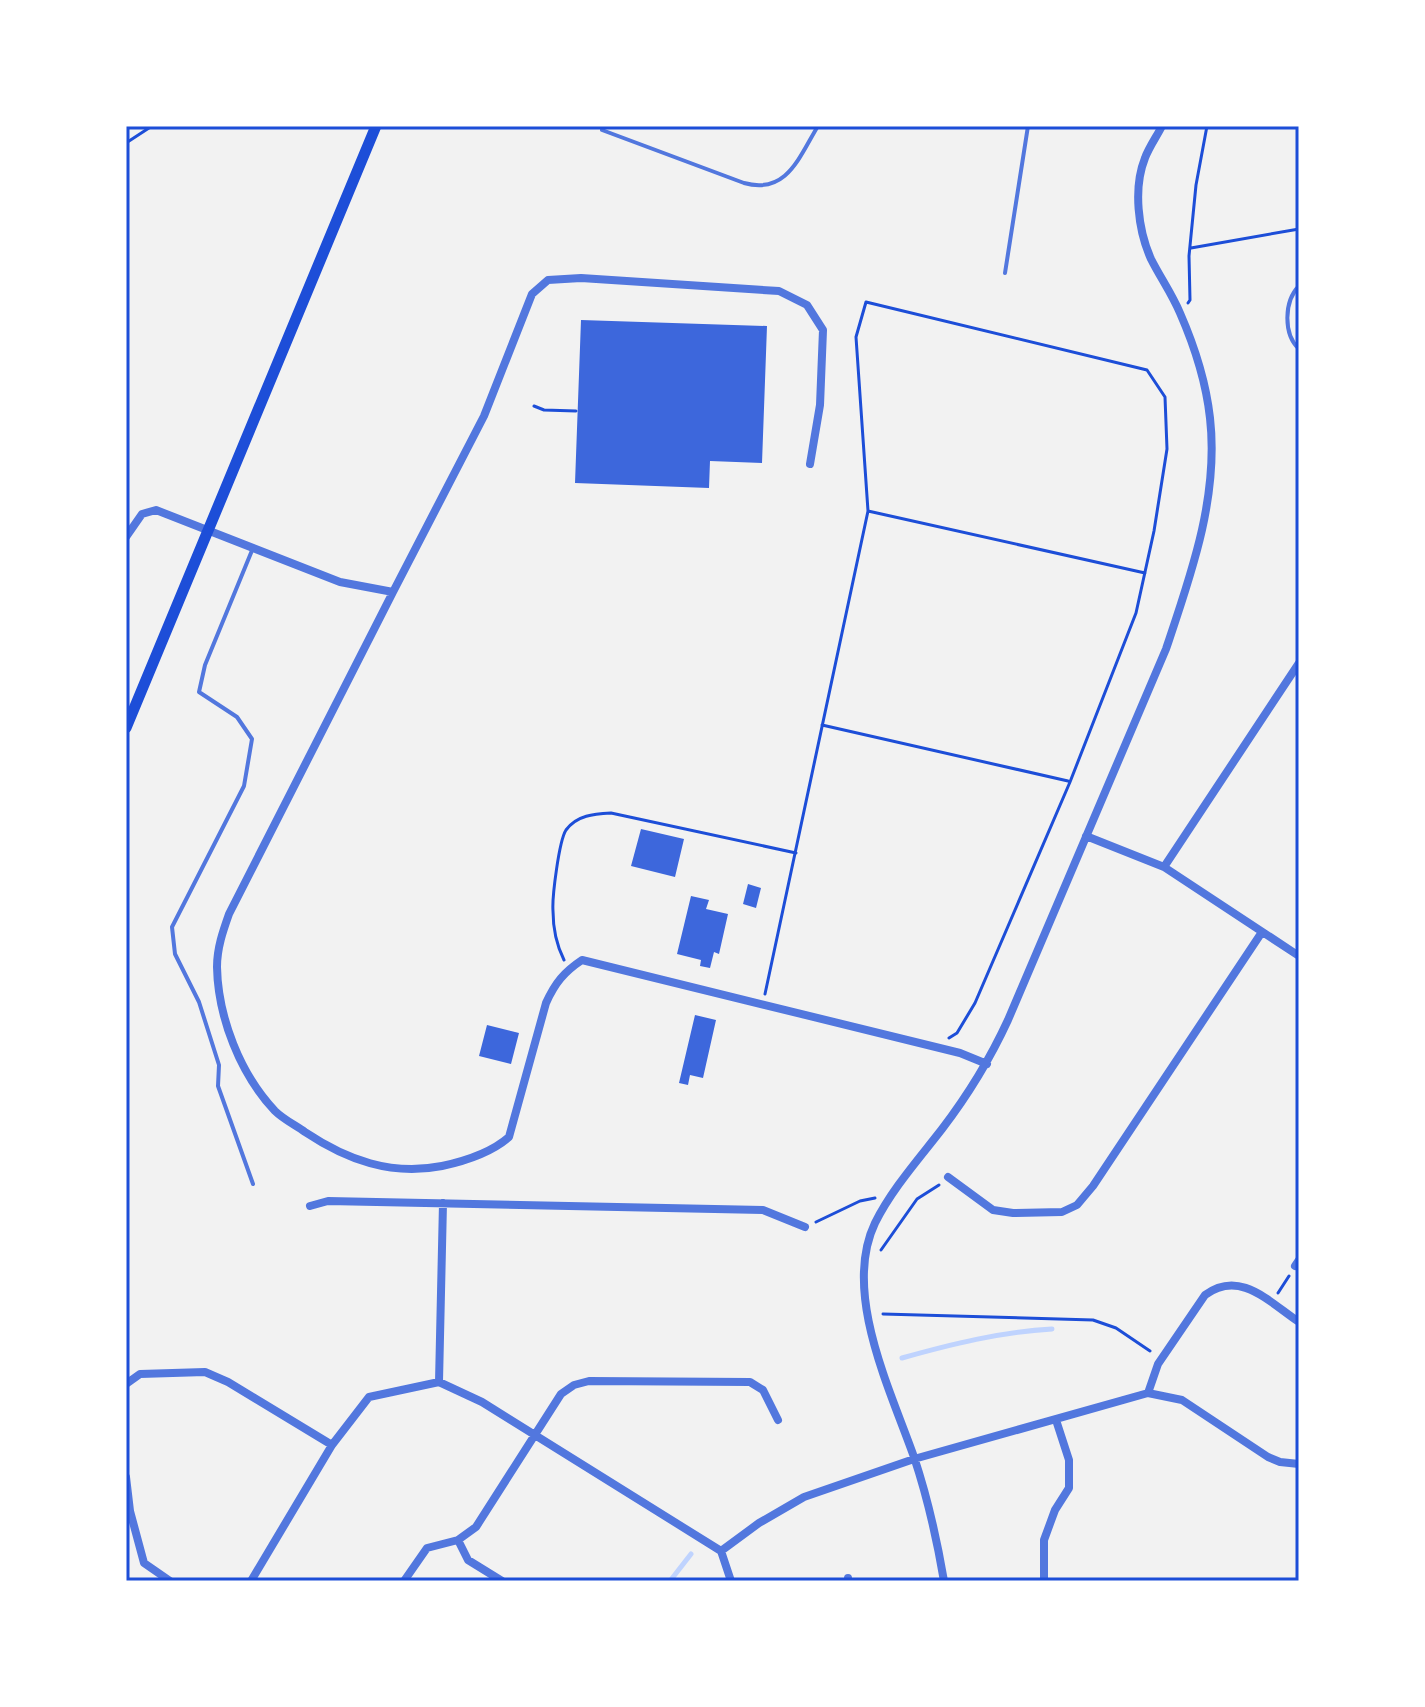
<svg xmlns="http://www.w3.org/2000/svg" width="1425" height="1707" viewBox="0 0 1425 1707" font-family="Overpass,sans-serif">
	<rect width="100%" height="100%" fill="#f2f2f2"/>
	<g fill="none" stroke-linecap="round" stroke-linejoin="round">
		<!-- stream -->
		<path stroke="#bfd3fe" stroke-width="5" d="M902,1358c50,-14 98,-26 150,-29
			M670,1581l21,-27"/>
	</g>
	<!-- building -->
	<path fill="#3d67dc" d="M581,320l186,6 -5,137 -52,-2 -1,27 -134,-5z
		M641,829l43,10 -9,38 -44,-11z
		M748,884l13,4 -5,20 -13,-4z
		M691,896l18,4 -3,9 22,5 -9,40 -5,-2 -4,16 -10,-2 1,-6 -24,-6z
		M695,1015l21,5 -13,58 -13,-3 -2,10 -9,-2z
		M487,1025l32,8 -8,31 -32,-8z"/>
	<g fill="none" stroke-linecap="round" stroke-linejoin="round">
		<!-- path -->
		<path stroke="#1d4ed8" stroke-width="3" d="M126,143l26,-17
			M1191,248l108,-19
			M1188,303l2,-3 -1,-44 7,-71 11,-59
			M534,406l10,4 32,1
			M868,511l277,62
			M822,725l246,56
			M564,960c-7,-14 -11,-33 -11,-49 -1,-14 6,-70 13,-81 11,-15 28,-16 45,-17l185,40
			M765,994l103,-483 -12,-174 10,-35 281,68 18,27 2,52 -13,82 -18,82 -66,169 -95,221 -18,30 -8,5
			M816,1222l44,-21 15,-3
			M881,1250l36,-51 22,-14
			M1278,1293l11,-17
			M883,1314l210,6 23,8 34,23"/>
		<!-- service -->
		<path stroke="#5277de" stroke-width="4" d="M602,130l142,53c43,12 55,-26 74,-57
			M1005,273l23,-147
			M1299,286c-15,15 -16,48 0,63
			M253,1184l-35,-98 1,-21 -20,-63 -24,-48 -3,-27 72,-141 8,-47 -15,-22 -38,-25 6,-27 48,-117"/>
		<!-- minor -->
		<path stroke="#5277de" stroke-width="8" d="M126,537l16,-23 14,-4 184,72 53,10 91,-176 48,-122 16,-14 33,-2 198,13 28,14 16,25 -3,75 -10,59
			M393,592l-164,322c-6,17 -12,34 -12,53 1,50 23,107 58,144 8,8 20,14 30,21 42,28 86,44 137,34 23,-5 50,-14 67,-29l37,-134c9,-20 18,-31 36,-43l378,93 27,11
			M1086,836l78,31 135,89
			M1164,867l135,-204
			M948,1177l45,33 20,3 49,-1 15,-7 16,-19 169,-254
			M310,1206l18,-5 435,9 42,17
			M1295,1266l4,-6
			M439,1382l4,-179
			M126,1384l14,-10 65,-2 23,10 104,63
			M1148,1393l10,-29 47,-69c35,-26 64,7 94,27
			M126,1477l4,34 14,52 26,18
			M458,1540l10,20 34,21
			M721,1551l38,-28 45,-26 110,-38 234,-66 34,7 86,57 12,5 19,2
			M848,1578v3
			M251,1581l81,-136 37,-48 70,-15 43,20 239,149 10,30
			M404,1581l23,-33 31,-8 18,-13 85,-133 13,-9 15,-4 161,1 13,8 15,30
			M944,1581c-7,-41 -17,-85 -30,-124 -24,-68 -72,-165 -39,-234 17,-34 43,-63 67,-94 26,-34 48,-70 66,-109l158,-371c25,-74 53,-152 44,-231 -4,-36 -16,-73 -30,-105 -8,-19 -20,-36 -29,-54 -13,-29 -18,-71 -6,-101 4,-11 12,-22 17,-32
			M1044,1581v-41l11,-30 14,-22v-28l-13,-40"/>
		<!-- secondary -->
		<path stroke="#1d4ed8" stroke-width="11" d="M126,728l250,-602"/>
	</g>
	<!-- border -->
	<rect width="1425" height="1707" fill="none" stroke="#ffffff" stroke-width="256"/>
	<rect x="128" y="128" width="1169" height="1451" fill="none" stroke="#1d4ed8" stroke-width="3"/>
</svg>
